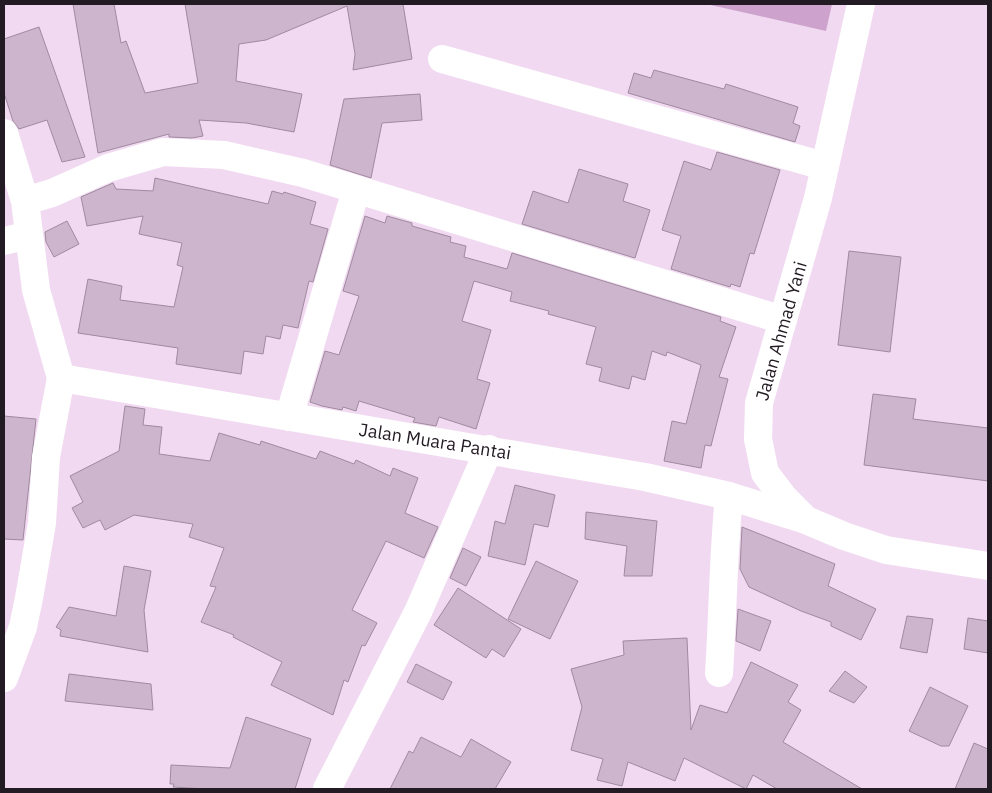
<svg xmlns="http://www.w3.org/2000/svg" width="992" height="793" viewBox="0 0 992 793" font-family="'IBM Plex Sans',sans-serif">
	<rect width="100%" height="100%" fill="#f1daf1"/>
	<!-- green -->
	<path fill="#cda3ce" d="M706,4h126l-6,27z"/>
	<!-- building -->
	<path fill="#cdb6cd" stroke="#9f8a9f" d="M73,4h41l7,39 5,-2 19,52 53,-10 -13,-79h218l9,55 -59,11 2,-16 -8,-48 -81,34 -27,4 -3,37 66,13 -8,38 -48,-9 -47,-3 4,16 -11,2 -23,-1v-3l-71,19z
		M39,27l46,130 -23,5 -15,-42 -28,9 -6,-8 -9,-28v-54z
		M654,70l70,19 2,-5 72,23 -5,16 7,3 -5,16 -167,-49 6,-20 17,5z
		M420,94l2,26 -40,3 -11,55 -41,-13 14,-66z
		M717,152l63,18 -26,84 -4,-1 -10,34 -9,-3 -1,3 -59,-18 10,-33 -19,-6 22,-69 27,9z
		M579,169l49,15 -5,17 27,9 -15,48 -113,-34 11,-33 35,12z
		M155,178l113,26 4,-13 11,3 1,-2 32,10 -6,22 18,5 -15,53 -4,-1 -11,47 -15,-3 -3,14 -14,-3 -3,18 -19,-3 -3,23 -65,-10 2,-16 -100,-15 10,-54 34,7 -2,14 54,7 9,-40 -6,-2 5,-22 -43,-9 4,-18 -56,10 -6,-29 32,-14 3,6 37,2z
		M365,216l20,7 2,-7 25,7v3l39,11 -1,5 16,4 -2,11 43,12 5,-16 209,64 -1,4 16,6 -17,50 9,2 -17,67 -6,-1 -4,23 -37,-7 8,-40 14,3 15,-59 -34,-13 -1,4 -14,-5 -7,29 -13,-4 -3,13 -30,-8 3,-13 -16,-4 10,-37 -48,-13 1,-3 -39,-10 2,-9 -38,-11 -12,40 29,9 -14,49 13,4 -14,46 -37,-12 -3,9 -23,-4 2,-4 -56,-17 -3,10 -13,-4 -1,3 -20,-4 -12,-4 15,-51 14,4 20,-59 -16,-5z
		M67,221l12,23 -25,13 -8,-15 -1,-10z
		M849,251l52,6 -11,95 -52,-7z
		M873,394l43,5 -3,20 75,9v53l-124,-16z
		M125,406l20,3 -2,16 19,2 -3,27 51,7 9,-28 41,12 1,-4 55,18 4,-8 34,13 2,-4 34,16 3,-8 25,10 -13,35 33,14 -14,31 -38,-17 -34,69 25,13 -12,23 -3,-1 -14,37 -4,-2 -11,35 -62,-30 11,-23 -49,-25 1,-2 -33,-13 15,-35 -6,-1 14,-38 -35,-11 4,-13 -59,-9 -29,15 -5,-10 -17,8 -11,-20 11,-6 -13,-26 49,-25z
		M4,416l32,3 -13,121 -19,-1z
		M515,485l40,10 -7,32 -14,-3 -9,41 -37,-9 7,-35 10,3z
		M586,512l71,9 -5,55h-28l3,-30 -42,-7z
		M742,527l93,37 -7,22 48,23 -15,31 -30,-14v-4l-30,-11 -52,-24 -9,-18z
		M463,548l18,9 -15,29 -16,-8z
		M536,561l42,20 -28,58 -42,-20z
		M124,566l27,5 -7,39 4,42 -88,-16 1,-6 -5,-3 13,-20 47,9z
		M458,588l63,41 -17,28 -12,-8 -6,9 -52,-33z
		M738,609l33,12 -11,30 -24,-10z
		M907,616l26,3 -6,34 -27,-5z
		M968,618l20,3v32l-24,-4z
		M687,638l4,92 9,-25 27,8 24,-51 47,23 -10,17 13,8 -18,32 79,47h-85l-24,-14 -7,14 -62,-31 -9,23 -47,-19 -6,24 -25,-6 6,-21 -32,-9 11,-43 -11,-38 53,-14 -1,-14z
		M416,664l36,18 -9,18 -36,-18z
		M845,671l22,16 -13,16 -25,-12z
		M69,674l82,10 2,26 -88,-9z
		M930,687l38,19 -19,40h-8l-32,-15z
		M246,717l65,22 -16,50h-90l-32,-2 1,-3h-4l1,-19 59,3z
		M421,737l40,20 10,-18 40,23 -16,27h-105l19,-38 4,2z
		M974,743l14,6v40h-33z"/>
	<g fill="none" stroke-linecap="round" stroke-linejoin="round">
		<!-- minor -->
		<path stroke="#fff" stroke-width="28" d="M442,59l382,107
			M4,133l21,68
			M4,241l25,-6
			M61,378l584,99 84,19 77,24
			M289,417l67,-227
			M719,673c4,-59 4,-118 10,-177
			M4,678l19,-51 6,-29 13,-75 4,-66 15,-79 -25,-88 -11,-89 27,-8 56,-25 55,-16 61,3 79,18 480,147
			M327,789l91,-177 71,-163"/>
		<!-- highway -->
		<path stroke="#fff" stroke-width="28" d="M861,4l-43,194 -59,205 -1,36 7,34 19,25 22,22 38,16 42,14 102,16"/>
	</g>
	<g text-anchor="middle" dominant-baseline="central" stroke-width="4.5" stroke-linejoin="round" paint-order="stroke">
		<!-- street labels -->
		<g font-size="18" fill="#231b23" stroke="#fff">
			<text transform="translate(781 331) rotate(-74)">Jalan Ahmad Yani</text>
			<text transform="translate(435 441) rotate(9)">Jalan Muara Pantai</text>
		</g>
	</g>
	<!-- border -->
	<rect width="992" height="793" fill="none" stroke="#231b23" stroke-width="10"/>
</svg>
